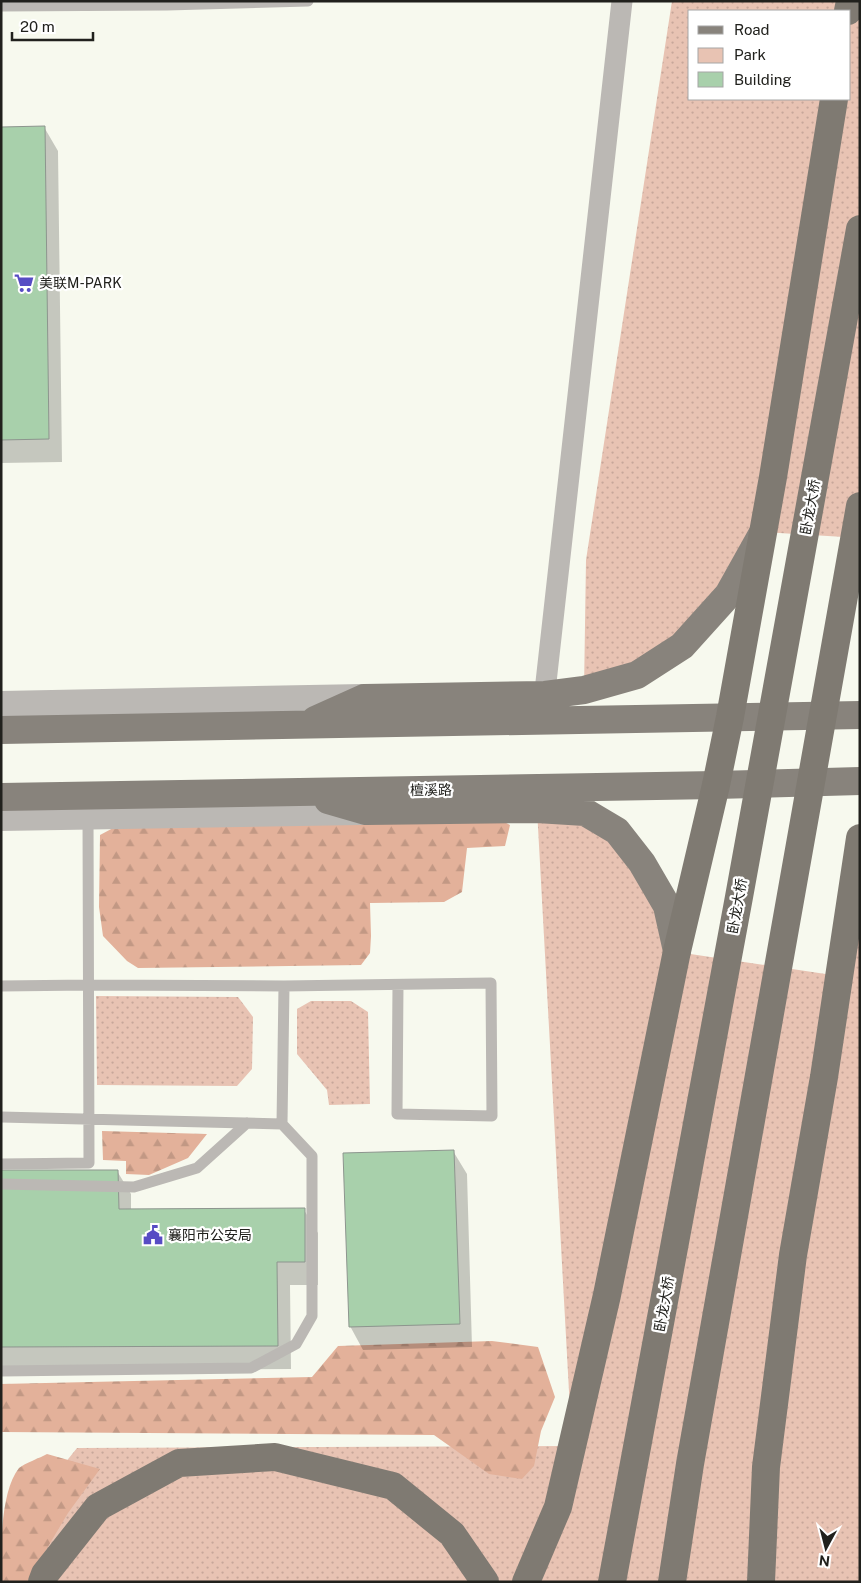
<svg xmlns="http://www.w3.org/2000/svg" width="861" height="1583" viewBox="0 0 861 1583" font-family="'Public Sans','Noto Sans SC',sans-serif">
	<defs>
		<pattern id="green-dots" width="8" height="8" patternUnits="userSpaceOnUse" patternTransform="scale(1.25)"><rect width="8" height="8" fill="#e8c3b3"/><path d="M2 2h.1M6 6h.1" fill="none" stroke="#c7a79a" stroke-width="1.8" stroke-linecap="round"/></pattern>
		<pattern id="forest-firs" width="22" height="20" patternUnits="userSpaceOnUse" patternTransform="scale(1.25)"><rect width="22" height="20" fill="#e3b19a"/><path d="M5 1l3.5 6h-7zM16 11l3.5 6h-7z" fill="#c29884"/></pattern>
	</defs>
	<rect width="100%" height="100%" fill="#f7f9ee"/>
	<!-- green -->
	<path fill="url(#green-dots)" fill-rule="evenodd" d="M672,1h188v537l-97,-6 -81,114 -98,44 2,-130zM690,11h160v88h-160z
		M537,809l80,22 60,121 162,24 21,-45v651h-859l8,-49 68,-85 495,-2z
		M96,996l142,1 15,20 -1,52 -15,17 -140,-1z
		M311,1001h40l17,11 2,92 -41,1 -2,-15 -30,-36v-45z"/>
	<!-- forest -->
	<path fill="url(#forest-firs)" d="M495,817l15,8 -5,21 -38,2 -5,44 -18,10 -74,1 1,33 -1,17 -9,12 -223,3 -11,-7 -24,-25 -4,-29 1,-72 15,-8z
		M102,1131l105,3 -19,24 -39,17 -23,-1v-13l-23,-1z
		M492,1341l46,6 17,50 -14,34 -7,35 -12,13 -33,-5 -55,-39 -433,-3v-48l311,-7 26,-31z
		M47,1454l53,15 -32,44 -41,69h-26c0,-33 -1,-90 18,-114 6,-5 21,-10 28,-14z"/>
	<!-- shadow -->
	<path fill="#0003" d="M44,127l14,24 4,311 -61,1v-335z
		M453,1151l14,23 5,173 -109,3 -13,-24z
		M1,1171h116l14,23v16h173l14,23v52h-28l1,84 -290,1z"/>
	<!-- building -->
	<path fill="#a8d0ab" stroke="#8d958e" d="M45,126l4,313 -48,1v-313z
		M454,1150l6,174 -111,3 -6,-174z
		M1,1170h117l1,39 186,-1v54h-28l1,84 -277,1z"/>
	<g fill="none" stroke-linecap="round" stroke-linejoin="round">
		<!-- service -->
		<path stroke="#bbb8b4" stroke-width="11" d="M1,6l166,-1 141,-4
			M1,986l88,-1 195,1 -2,138 -281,-7
			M284,986l207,-3 1,133 -95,-2 1,-129
			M1,1164l88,-1 -1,-347
			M1,1184l133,3 63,-19 50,-45
			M1,1371l250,-3 45,-24 16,-28v-160l-30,-32"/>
		<!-- minor -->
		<path stroke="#bbb8b4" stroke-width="21" d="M543,709l79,-708"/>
		<!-- tertiary -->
		<path stroke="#bbb8b4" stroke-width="28" d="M1,705l363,-7
			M1,817l359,-6"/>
		<!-- primary -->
		<path stroke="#88837c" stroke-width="28" d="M315,720l49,-22 181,-3 39,-5 53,-15 45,-29 46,-51 33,-59
			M1,730l859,-15
			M1,797l715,-12 144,-4
			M328,800l38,11 171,-2 48,3 32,19 25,32 25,43 10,45"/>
		<!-- trunk -->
		<path stroke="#7f7a72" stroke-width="28" d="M848,11l2,-10
			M42,1582l3,-8 53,-67 81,-44 96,-6 118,29 59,48 33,48
			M526,1582l32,-75 49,-212 70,-344 39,-166 14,-68 43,-240 61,-378
			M612,1582l127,-685 121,-668
			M672,1582l18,-118 170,-958
			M761,1582l5,-115 27,-212 31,-178 36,-239"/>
	</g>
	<!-- icons -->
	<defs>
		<symbol id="supermarket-bare" viewBox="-9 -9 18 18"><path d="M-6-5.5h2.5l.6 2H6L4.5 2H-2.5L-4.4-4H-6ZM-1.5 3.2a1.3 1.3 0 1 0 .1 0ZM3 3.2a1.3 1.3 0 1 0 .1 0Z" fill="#574cc4" stroke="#fff" stroke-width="2.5" paint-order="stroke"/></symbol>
		<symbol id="civic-bare" viewBox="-9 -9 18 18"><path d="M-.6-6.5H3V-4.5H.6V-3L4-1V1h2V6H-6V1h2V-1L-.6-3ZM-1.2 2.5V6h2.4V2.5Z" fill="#574cc4" stroke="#fff" stroke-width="2.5" paint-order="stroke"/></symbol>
	</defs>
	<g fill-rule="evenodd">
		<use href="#supermarket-bare" x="10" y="269" width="28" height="28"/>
		<use href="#civic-bare" x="139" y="1221" width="28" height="28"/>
	</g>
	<g text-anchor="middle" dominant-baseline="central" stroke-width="4.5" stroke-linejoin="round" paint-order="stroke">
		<!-- poi labels -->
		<g font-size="14" fill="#21211d" stroke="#fff" text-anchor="start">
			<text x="39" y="283">美联M-PARK</text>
			<text x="168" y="1235">襄阳市公安局</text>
		</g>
		<!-- street labels -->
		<g font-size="14" fill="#21211d" stroke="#fff">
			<text transform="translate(810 507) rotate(-80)">卧龙大桥</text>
			<text transform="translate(431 790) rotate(-1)">檀溪路</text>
			<text transform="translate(737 906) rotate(-80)">卧龙大桥</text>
			<text transform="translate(664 1304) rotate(-80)">卧龙大桥</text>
		</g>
	</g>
	<!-- border -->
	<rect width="861" height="1583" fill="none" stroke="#21211d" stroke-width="5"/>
	<!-- legend -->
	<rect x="688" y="10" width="162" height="90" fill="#ffffff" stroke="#a6a6a5"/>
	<rect x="698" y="26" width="25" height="8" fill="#88837c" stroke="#a6a6a5"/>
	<text x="734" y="35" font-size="15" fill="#21211d">Road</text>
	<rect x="698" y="48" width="25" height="15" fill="#e8c3b3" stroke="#a6a6a5"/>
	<text x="734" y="60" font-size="15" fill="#21211d">Park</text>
	<rect x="698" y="72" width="25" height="15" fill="#a8d0ab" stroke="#a6a6a5"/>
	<text x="734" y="85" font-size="15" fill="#21211d">Building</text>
	<!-- north arrow -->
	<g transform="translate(826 1548) rotate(187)" stroke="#ffffff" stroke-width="4" paint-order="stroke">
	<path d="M0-4L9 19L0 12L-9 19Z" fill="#21211d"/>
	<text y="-8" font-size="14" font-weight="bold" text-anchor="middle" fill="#21211d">N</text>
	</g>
	<!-- scale -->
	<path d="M12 32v8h81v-8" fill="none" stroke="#21211d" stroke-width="2.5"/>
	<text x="20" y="32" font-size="15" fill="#21211d" stroke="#ffffff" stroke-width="4" paint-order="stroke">20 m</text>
</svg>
